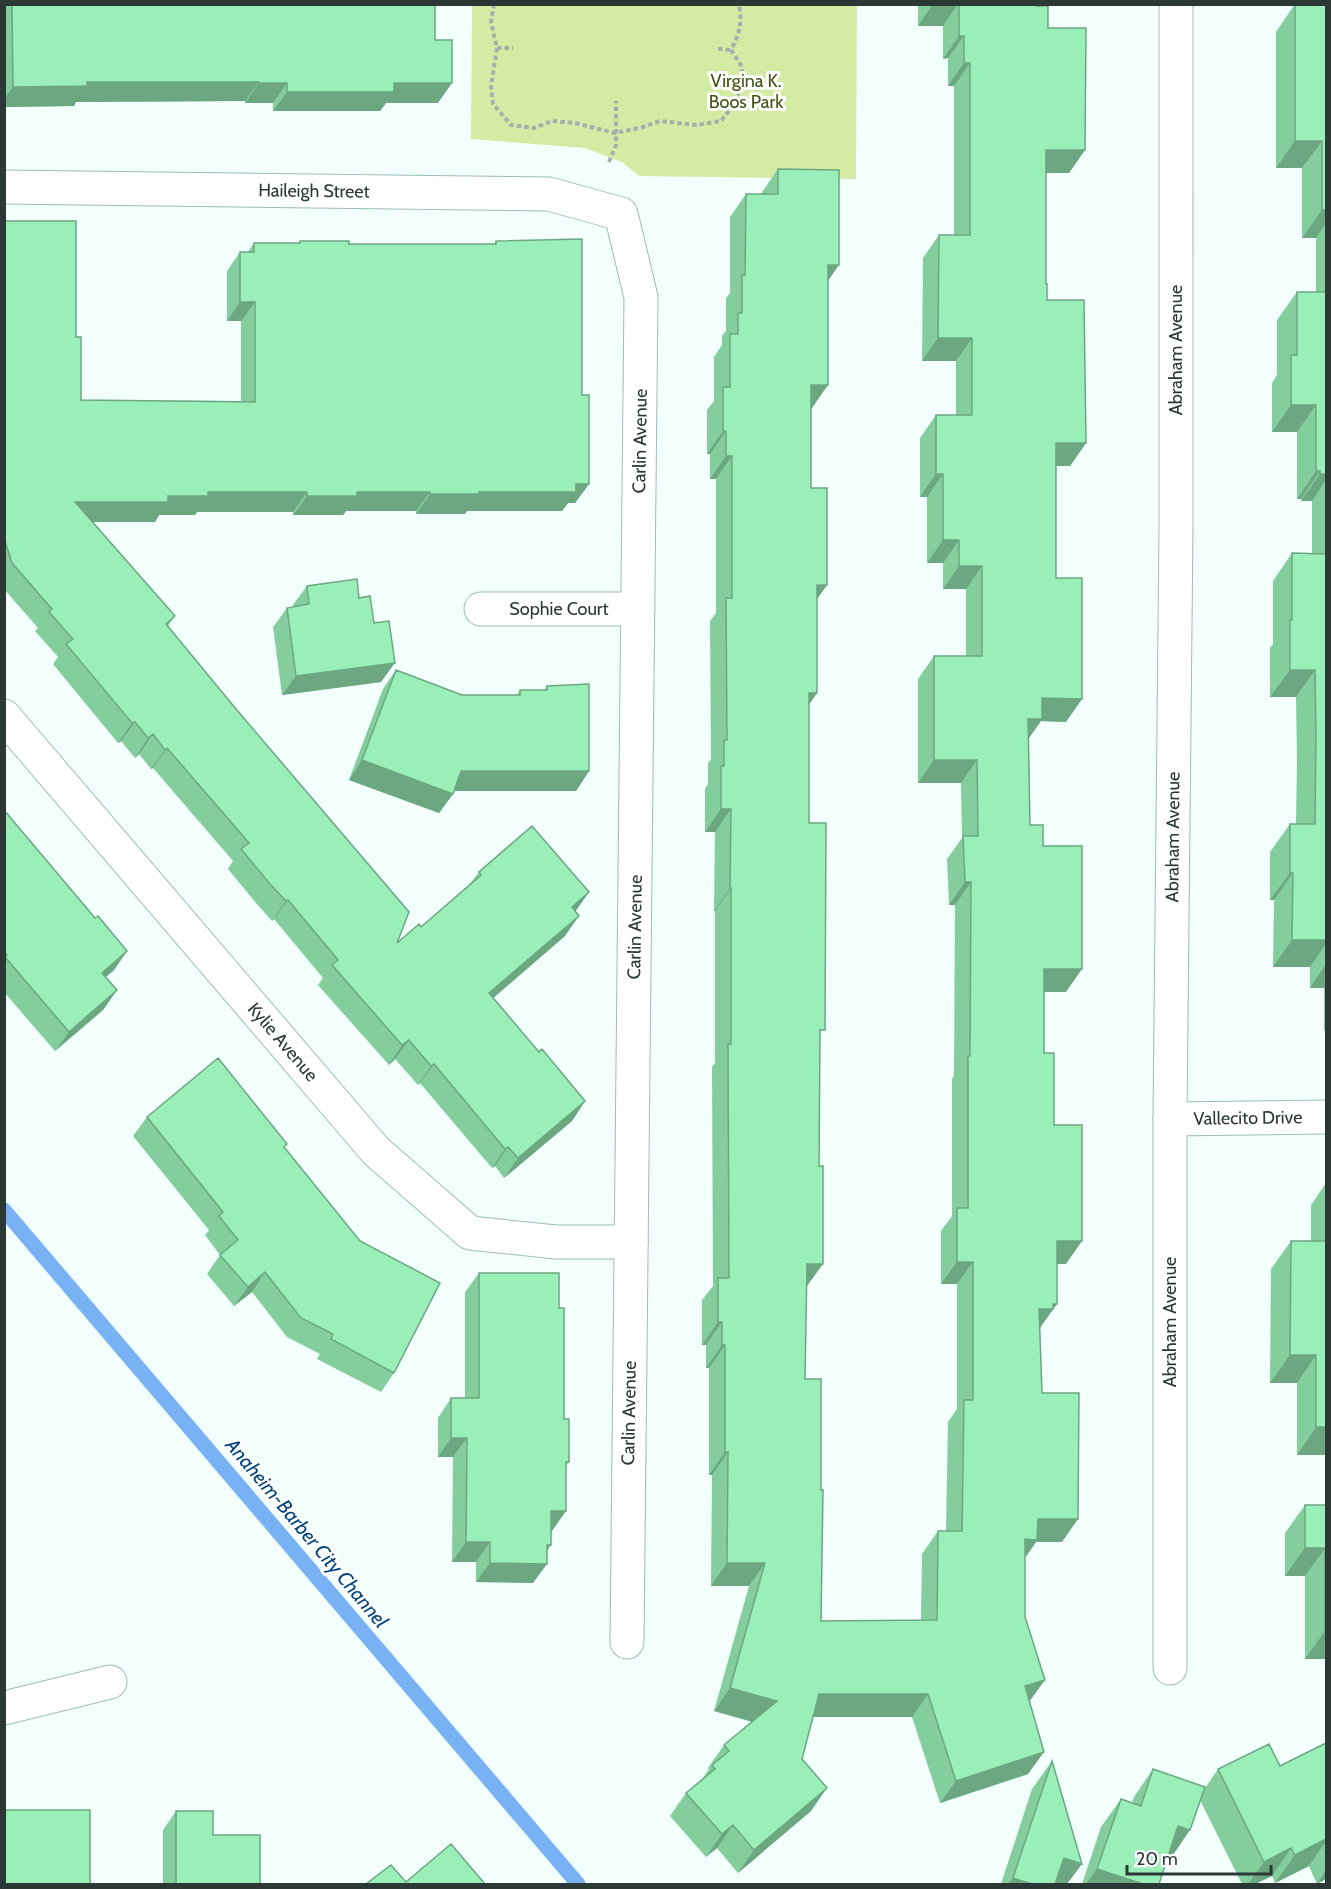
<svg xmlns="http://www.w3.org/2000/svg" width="1331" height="1889" viewBox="0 0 1331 1889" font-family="Cabin,sans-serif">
	<rect width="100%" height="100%" fill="#f2fffd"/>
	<!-- green -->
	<path fill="#d4eba3" d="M472,5h385l-1,174 -217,-3 -17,-14 -37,-14 -114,-9z"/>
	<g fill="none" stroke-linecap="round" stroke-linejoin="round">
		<!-- stream -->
		<path stroke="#79b2f4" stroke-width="15" d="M4,1210l574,674"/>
		<defs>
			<g id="minor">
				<path id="s1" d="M4,187l545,7 72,20 20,83 -14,1345"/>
				<path id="s2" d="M481,609h157"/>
				<path id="s3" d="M4,716l372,435 94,82 86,9h75"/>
				<path id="s4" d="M1170,1119l156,-2"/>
				<path id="s5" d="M1170,1668v-549l6,-591v-524"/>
				<path d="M4,1708l106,-26"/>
			</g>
		</defs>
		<!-- minor casing -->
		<use href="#minor" stroke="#9cbcb8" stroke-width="35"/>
		<!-- path -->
		<path stroke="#a3b0ae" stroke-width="4" stroke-dasharray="4.5 3" stroke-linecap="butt" d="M494,4l-3,18 6,26 -6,38 2,18 18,21 23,3 18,-7 23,2 40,10 28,-6 17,-6 36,4 25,-4 14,-18 7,-21v-15l-11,-17c9,-17 11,-27 8,-46
			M497,48h16
			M718,49l13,1
			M609,162l7,-17v-44"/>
		<!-- minor -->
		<use href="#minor" stroke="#fff" stroke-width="33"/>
	</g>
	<!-- wall -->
	<path fill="#84ce9e" d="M4,4h431v36l3,63h-52l-6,8h-107v-8h-28v-2l-169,1 -2,4 -70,1z
		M918,4h118v2l12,22 37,122 -16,23h-23v111l1,16 39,143 -16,23h-14v112l10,144 -25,-1 -12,17 1,87 13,21 23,146h-22v61l10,72 12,139h-9l-16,63 -1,1 2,65 20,149h-26l-11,16v59l4,84 -1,73 -88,29 -28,-86h-99l-11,42 9,52 -73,62 -21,-25 -11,9 -36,-41 16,-23 15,-12 8,-12 -1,-1 16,-23 28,-23 -38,-11 35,-125h-38l1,-111h-3v-107h-3v-23h-4v-45l11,-14 -1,-219 3,-4v-152h-1l1,-79h-10v-43l3,-5v-21l3,-4 -1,-138 6,-8v-134h-6v-25h-3v-44l7,-9v-44l8,-12v-9l4,-5v-33l4,-5v-76l16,-23h16v-2l16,-23 50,111v105l-17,23v80l6,112v93l-8,11v119l11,214 -14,249 -1,93 16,242 100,-1 1,-66 16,-23h8l2,-109 9,-13v-125h-16v-53l11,-15v-137l2,-4 1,-170h-6l-2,-46 15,-21 -1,-55h-43v-104l16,-23h32v-67h-23v-26h-16v-66h-7v-59l16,-23h20v-54h-34l1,-103 16,-23h15v-149h-6v-28l-5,1v-33h-25z
		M1295,4h31v1027h-2v-43h-14v-21h-37l1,-67h-4v-48l20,-28h6l1,-62 -1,-65h-26v-49l3,-4v-63l19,-28 20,1v-53h-11v-2h-4v-67h-25v-49l5,-8v-55l20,-28h19v-54h-14v-70h-26v-136z
		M4,221l72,116 5,63 160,1v-80h-14v-50l13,-19h8l6,-9h44l2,-2 49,3h145l2,-3 86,154 7,89 -14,19h-7l-6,8h-95l-2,3h-49v-3h-70l-3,4h-50v-3h-96l-2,3h-36l-4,7h-63l83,94 -7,10 229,317 24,-16 49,-43 9,-12 110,20 -14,19 -10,25 -72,62 46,54 46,49 -13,20 -68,57 -9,-12 -3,2 -72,-85 -2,2 -23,-26 -6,6 -71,-80 5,-7 -49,-59 -2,2 -16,-18 -28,-34 5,-8 -80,-93 -2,1 -12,-15 -4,4 -14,-17 -3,2 -65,-79 5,-7 -23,-26 3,-3 -34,-39z
		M307,586l52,12 15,25 7,59 -99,13 -9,-68 14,-19 7,-1 -1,-2z
		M396,670l66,25h55l3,-5h24l3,-4 42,85 -13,20h-122l-1,3 -14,19 -90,-33 34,-91z
		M4,810l91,108 32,33 -13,19 -8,7 11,13 -14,20 -48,41 -51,-59z
		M147,1117l140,27 -3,4 110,225 -13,19 -64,-33 3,-5 -33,-17 -35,-45 -18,14 -27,-32 13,-19 -15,-20 4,-5 -76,-94z
		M1326,1183v476h-21v-83h-20v-43l20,-28h21v-50h-29v-72h-27l1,-114 20,-28h20v-36z
		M479,1273l80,35 5,111 5,43 -3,4 -14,65h-1l-4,19 -14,33 -57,-1v-20h-24l1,-105h-15v-39l13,-20h14v-106z
		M1326,1743v136l-9,5 -8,-18 -34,17 -3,-7 -17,8h-13l-42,-84 -29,58 -3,-1 -9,27h-77l19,-57 20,-28 11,4 2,-6 19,-28 51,21 14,-21 62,-3z
		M1052,1761l15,123h-66l31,-95z
		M176,1811l37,24 47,49h-97v-54z"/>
	<!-- shaded-wall -->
	<path fill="#6ca781" d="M933,4h25l-15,22h-25z
		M959,36h5l-16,22 -5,1z
		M964,63h6l-16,23h-6z
		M87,82h172l-14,19 -169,1 -2,4 -70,1v-8l9,-12z
		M259,83h28l-14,20h-28z
		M394,83h58l-14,20h-52l-6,8h-107l14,-19z
		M1295,141h27l-20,27h-26z
		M1046,150h39l-16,23h-39z
		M1322,210h4v13l-10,15h-14z
		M828,265h11l-16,23z
		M240,302h15l-14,19h-14z
		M938,338h34l-16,23h-34z
		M811,385h17l-16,23h-17z
		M1291,405h25l-19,27h-25z
		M723,431h3l-16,23h-3z
		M1056,443h30l-16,23h-30z
		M726,456h6l-16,23h-6z
		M1316,471h4l-19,28h-4z
		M936,474h7l-16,23h-7z
		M1320,474h6v6l-14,21h-11z
		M576,484h13l-14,19h-7l-6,8h-95l-2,3h-49l14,-20 49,-2z
		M208,492h99l-14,20h-96l-2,3h-36l-4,7h-94l14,-20z
		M357,492h73l-14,19h-70l-3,4h-50l14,-19z
		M943,540h16l-16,23h-16z
		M959,566h23l-16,23h-23z
		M817,585h10l-16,23z
		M395,663l-14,19 -99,13 14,-19z
		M1290,670h25l-19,27h-26z
		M809,693h8l-16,23z
		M1042,698l40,1 -16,23 -25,-1 -15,21h-14z
		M135,722l-14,19 -3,2 14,-20z
		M153,734l-14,20 -4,4 13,-20z
		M167,748l-14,20 -2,1 14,-19z
		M362,760l91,34 -14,19 -90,-33z
		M934,760h43l-16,23h-43z
		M461,771h128l-13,20h-128z
		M721,809h10l-16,23h-10z
		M1290,873h3l-19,27h-4z
		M965,882h6l-16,23h-6z
		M730,888h1l-16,23h-1z
		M589,892l-14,20 -3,-5z
		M288,900l-14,19 -2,2 14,-20z
		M579,916l-14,20 -89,77 13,-20z
		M1292,940h34v4l-16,23h-37z
		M127,951l-13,19 -26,22 14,-19z
		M1326,964v20l-2,4h-14z
		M1044,969h38l-16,23h-38z
		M117,990l-14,20 -48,41 14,-19z
		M409,1040l-14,19 -6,6 13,-20z
		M434,1064l-14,19 -2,2 13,-19z
		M585,1101l-13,20 -68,57 14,-20z
		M508,1147l-13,19 -3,2 13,-19z
		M1057,1241h25l-16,23h-25z
		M957,1262h16l-16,22h-16z
		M807,1264h16l-16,22z
		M265,1272l-13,20 -18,14 14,-19z
		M1053,1304h4l-20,28 2,-23z
		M718,1322h4l-16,23h-4z
		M722,1345h3l-16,23h-3z
		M1290,1355h26l-19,28h-27z
		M1316,1427h10v28h-29z
		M451,1438h16l-14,19h-15z
		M725,1452h3l-16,23h-3z
		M551,1511h15l-14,20 -15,-1z
		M1038,1519h40l-16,23h-26l-14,20h-13z
		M466,1542h24l-14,20h-24z
		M547,1545h4l-13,18 9,1 -14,19 -57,-1 14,-19z
		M1305,1548h20l-20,28h-20z
		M727,1563h38l-16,23h-38z
		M1325,1631h1v28h-21z
		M1045,1680l-16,22 -4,-16z
		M730,1688l47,13 -16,23 -47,-13z
		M819,1694h109l-16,23h-109z
		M1044,1752l-16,22 -88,29 16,-22z
		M827,1788l-16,23 -73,62 16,-23z
		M733,1825l-16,23 -11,9 16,-23z
		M1178,1826l12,4 -19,28 -12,-4z
		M1326,1839v2l-17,25 -34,17 20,-28z
		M1291,1848l-19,28 -17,8h-7l16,-22z
		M1064,1858l18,6 -15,20h-22z
		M1097,1869l46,15h-57z
		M1326,1870v9l-9,5z
		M1013,1878l19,6h-24z"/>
	<!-- building -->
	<path fill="#9aefb8" stroke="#6ca781" stroke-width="1.5" d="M12,4h423v36h17v43h-58v9h-107v-9h-28v-1h-172v4l-74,1z
		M959,4h77v2h12v22h38l-1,122h-39v134h1v16h37l2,143h-30v135h26v121l-40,-1v21h-14l2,106h13v21h39v123h-38v84h10v72h28v116h-25v63h-4v5h-14l3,84h37l-1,126h-40l-1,21 -12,-1v78l20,63 -20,6 19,66 -88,29 -28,-87h-109l-17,65 25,29 -73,62 -21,-25 -11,9 -36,-41 29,-24 -3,-4 17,-14 -5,-6 53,-44 -47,-13 35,-125h-38l1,-111h-3v-107h-3v-23h-4v-44h11l-1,-234h3v-156h-1l1,-79h-10v-43h3v-26h3l-1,-142h6v-142h-6v-25h-3v-44h7v-53h8v-21h4v-38h3l1,-81h32v-25l61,1v95h-11v120h-17v103h16v97h-10v108h-8v130h17l-1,207h-5l-1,136h4v98h-16l-2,115h16v111h2l-2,131 116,-1 1,-89h24l2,-131h9v-138h-16v-54h11v-152h2l1,-174h-6l-2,-46h15l-1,-76h-43v-104h48v-90h-23v-26h-16v-66h-7v-59h36v-77h-34l1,-103h31v-172h-6v-27h-5z
		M1295,4h31v206h-4v-69h-27z
		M4,221h72v116h5v63l174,2v-100h-15v-50h14v-9h46v-2h49v3h147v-3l86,-2v156h7v89h-13v8h-97v2h-49v-2h-73v4h-50v-4h-99v4h-40v6h-93l100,114 -9,8 70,85 173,203 -12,31 22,-19 2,3 60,-52 -2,-3 53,-46 57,66 -17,15 7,9 -90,77 50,59 3,-3 43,52 -67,57 -10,-11 -3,2 -71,-85 -3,2 -22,-26 -7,5 -70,-80 6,-5 -50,-60 -2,1 -16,-17 -29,-35 8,-6 -82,-95 -2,2 -12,-16 -5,4 -13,-16 -3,1 -66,-79 7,-5 -24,-27 3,-3 -40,-46 -7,-22 -1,1z
		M1297,292h29v182h-6v-3h-4v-66h-25v-50h6z
		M1292,553l34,1v386h-34l1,-67h-3v-49h25l1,-90 -1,-64h-25v-50h2z
		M357,579l2,19 11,-2 4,27 15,-2 6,42 -99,13 -9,-68 22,-4 -2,-18z
		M396,670l66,25h58v-5h27v-4l42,-2v87h-128l-8,23 -91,-34z
		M4,810l91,108 3,-2 29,35 -25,22 15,17 -48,42 -64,-75 2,-2 -3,-3z
		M218,1058l69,86 -3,3 76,94 80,42 -46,90 -63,-34 2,-5 -32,-16 -36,-46 -17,15 -28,-32 18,-15 -19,-24 4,-4 -76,-95z
		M1291,1241h35v186h-10v-72h-26z
		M479,1273h80v35h5v111h5v43h-3v49h-15v34h-4v19l-57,-1v-21h-24l1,-104h-16v-40h28z
		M1305,1505h21v126h-1v-83h-20z
		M1326,1743v96l-31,16 -4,-7 -27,14 -46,-93 51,-25 11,22z
		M1052,1761l30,103 -18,-6 -9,26h-23l-19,-6z
		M1153,1769l52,18 -15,43 -12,-4 -19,58h-16l-46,-15 24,-70 20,7z
		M4,1810h86v74h-86z
		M176,1811h37v24h47v49h-84z
		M451,1844l34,40h-119l25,-19 15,17z"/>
	<g text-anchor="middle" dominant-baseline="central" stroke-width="6" stroke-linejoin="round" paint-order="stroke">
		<!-- park labels -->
		<g font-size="18" fill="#425215" stroke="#fff">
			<text x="746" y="81">Virgina K.<tspan x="746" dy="21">Boos Park</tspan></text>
		</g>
		<!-- street labels -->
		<g font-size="18" fill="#2b3836" stroke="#fff">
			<text stroke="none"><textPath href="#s1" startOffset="310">Haileigh Street</textPath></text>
			<text transform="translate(1176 350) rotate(-90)">Abraham Avenue</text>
			<text transform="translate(640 441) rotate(-89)">Carlin Avenue</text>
			<text stroke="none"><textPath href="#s2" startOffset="78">Sophie Court</textPath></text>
			<text stroke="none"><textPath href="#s5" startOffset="831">Abraham Avenue</textPath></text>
			<text transform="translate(635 927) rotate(-89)">Carlin Avenue</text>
			<text stroke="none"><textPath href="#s3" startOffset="429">Kylie Avenue</textPath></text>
			<text stroke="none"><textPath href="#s4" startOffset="78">Vallecito Drive</textPath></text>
			<text transform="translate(1170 1322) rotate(-90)">Abraham Avenue</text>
			<text transform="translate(629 1413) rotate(-89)">Carlin Avenue</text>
		</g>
		<!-- water labels -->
		<g font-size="20" font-style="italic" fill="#02437d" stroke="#fff">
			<text transform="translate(307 1533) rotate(50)">Anaheim-Barber City Channel</text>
		</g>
	</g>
	<!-- border -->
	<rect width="1331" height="1889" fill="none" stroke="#2b3836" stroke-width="12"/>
	<!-- scale -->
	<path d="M1127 1865v9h144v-9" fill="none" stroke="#2b3836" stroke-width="3"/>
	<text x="1136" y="1865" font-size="18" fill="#2b3836" stroke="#ffffff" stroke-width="4.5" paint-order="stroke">20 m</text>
</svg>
